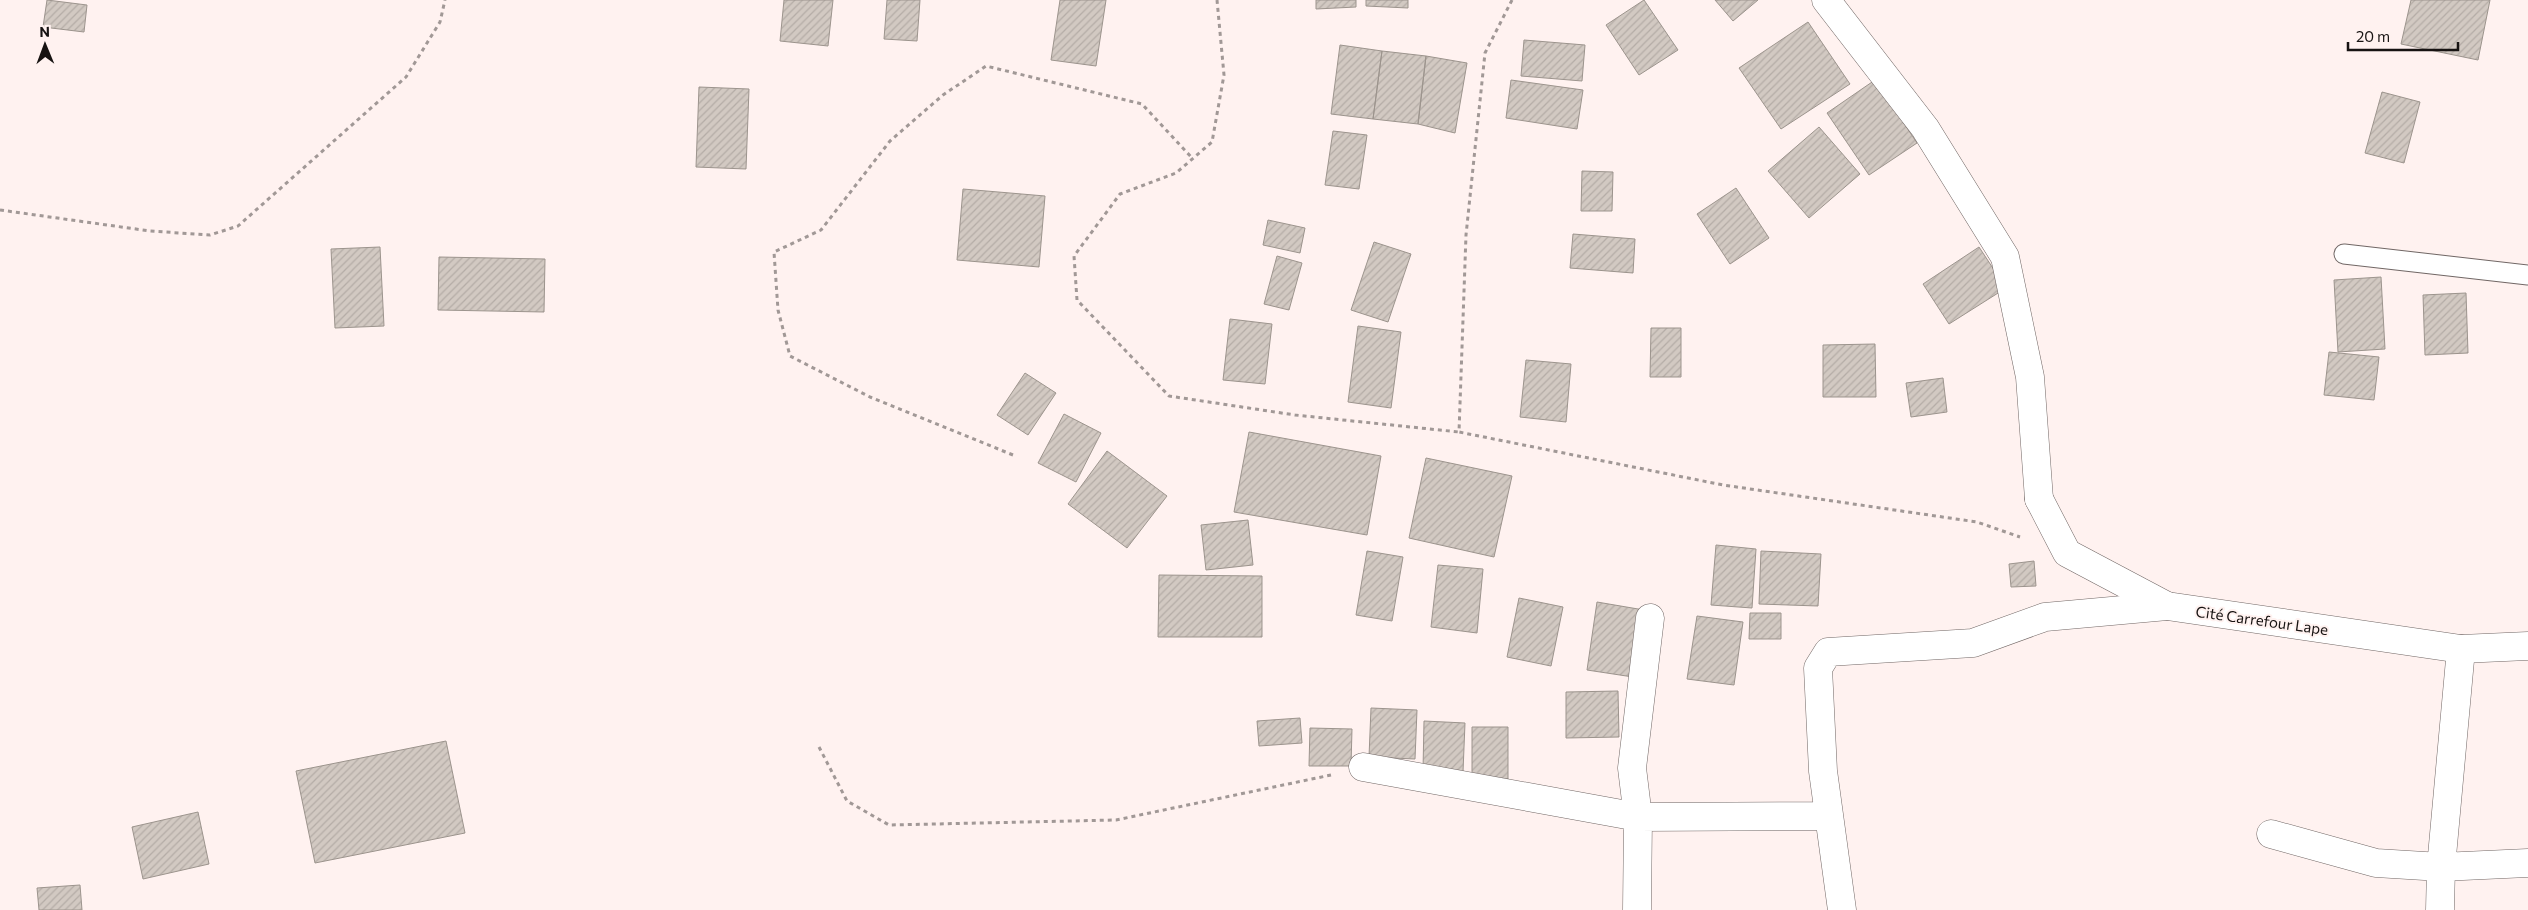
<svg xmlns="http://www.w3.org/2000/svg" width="2528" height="910" viewBox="0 0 2528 910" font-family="Commissioner,sans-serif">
	<defs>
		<pattern id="building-hatch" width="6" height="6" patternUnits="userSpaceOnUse" patternTransform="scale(1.25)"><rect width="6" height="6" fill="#d2c9c2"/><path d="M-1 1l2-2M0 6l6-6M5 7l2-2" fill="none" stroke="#b4aca6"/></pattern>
	</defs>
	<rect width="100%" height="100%" fill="#fff2f0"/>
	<!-- building -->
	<path fill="url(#building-hatch)" stroke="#9c948d" d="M47,0l40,5 -3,27 -41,-5z
		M784,0h49l-5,46 -48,-5z
		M887,0h33l-3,41 -33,-2z
		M1060,0h46l-10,66 -45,-6z
		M1316,0h40v7l-40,2z
		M1366,0h42v8l-42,-2z
		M1644,0l34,50 -39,25 -33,-50z
		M1715,0h43l-25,21z
		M2411,0h79l-12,60 -77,-16z
		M1808,22l42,62 -69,45 -42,-61z
		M1524,40l61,5 -3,36 -61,-5z
		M1340,45l42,6 -9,68 -42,-5z
		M1382,51l44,5 -8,68 -45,-5z
		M1426,56l41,7 -12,70 -37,-9z
		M1511,80l72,10 -6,39 -71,-11z
		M1875,80l42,63 -48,32 -42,-62z
		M699,87l50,2 -3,80 -50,-2z
		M2382,92l38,10 -16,61 -39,-10z
		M1819,127l41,47 -51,44 -41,-47z
		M1333,131l34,4 -8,54 -34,-4z
		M1582,171l31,1 -1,39h-31z
		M1736,188l33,50 -39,26 -33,-50z
		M963,189l82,7 -6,71 -82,-7z
		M1268,220l37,8 -5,25 -37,-8z
		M1573,234l62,5 -2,34 -63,-5z
		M1374,242l37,12 -23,68 -37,-12z
		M380,247l4,79 -49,2 -4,-79z
		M1979,247l27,41 -57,36 -26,-40z
		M1277,256l25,7 -13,47 -25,-6z
		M439,257l106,2 -1,53 -106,-2z
		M2381,277l4,72 -47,3 -4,-72z
		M2466,293l2,60 -43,2 -2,-60z
		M1230,319l42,5 -7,60 -42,-4z
		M1358,326l43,6 -10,76 -43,-6z
		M1651,328h30v49h-31z
		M1875,344l1,53h-53v-52z
		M2329,352l50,5 -5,43 -50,-5z
		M1526,360l45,4 -5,58 -46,-5z
		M1025,373l31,20 -28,42 -31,-20z
		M1943,378l4,34 -36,5 -5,-34z
		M1064,414l37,19 -25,49 -38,-19z
		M1249,432l132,24 -14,79 -133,-23z
		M1107,451l60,45 -40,52 -59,-44z
		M1426,458l86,18 -18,81 -85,-19z
		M1248,520l5,45 -47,5 -5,-45z
		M1716,545l40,4 -4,59 -41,-3z
		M1367,551l36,6 -11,64 -36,-6z
		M1761,551l60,3 -3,52 -59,-2z
		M2034,561l2,25 -25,1 -2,-23z
		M1438,565l45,4 -6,64 -46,-6z
		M1159,575l103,1v61h-104z
		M1519,598l44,9 -12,59 -44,-9z
		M1597,602l47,8 -11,67 -46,-7z
		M1750,613h31v26h-32z
		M1697,616l46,6 -9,63 -47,-6z
		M1618,691l1,46 -53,1v-46z
		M1371,708l46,2 -2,49 -46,-2z
		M1300,718l2,25 -43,3 -2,-25z
		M1424,721l41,2 -2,49 -40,-1z
		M1472,727h36v52h-36z
		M1310,728l42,1 -1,37h-42z
		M446,741l19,92 -150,30 -19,-92z
		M198,812l11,52 -66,15 -11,-52z
		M80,885l2,25h-43l-2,-22z"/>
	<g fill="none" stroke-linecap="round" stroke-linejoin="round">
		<defs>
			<path id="service" d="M2344,254l184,21"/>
			<path id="minor" d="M1826,0l99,128 80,129 25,120 9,122
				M1363,767l275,50 191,-1
				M2271,834l105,29 65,4 87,-4
				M1637,910l1,-93 -6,-49 18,-150
				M1842,910l-19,-139 -5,-103 10,-16 145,-9 72,-26 122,-11
				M2440,910l1,-43 20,-218"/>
			<path id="tertiary" d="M2039,499l28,54 100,53 294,43 67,-3"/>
		</defs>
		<!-- service casing -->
		<use href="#service" stroke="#716765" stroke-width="21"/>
		<!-- minor casing -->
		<use href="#minor" stroke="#716765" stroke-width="29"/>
		<!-- tertiary casing -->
		<use href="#tertiary" stroke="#716765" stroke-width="29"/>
		<!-- path -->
		<path stroke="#a19896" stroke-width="3" stroke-dasharray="4 4" stroke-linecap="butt" d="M1217,0l7,75 -12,67 -36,31 -56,21 -46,62 3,44 92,96 126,19 164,17
			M1512,0l-27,53 -19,182 -7,197 264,53 254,37 43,15
			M0,210l150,21 60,4 28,-9 168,-149 34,-55 5,-22
			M1013,455l-143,-58 -80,-41 -12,-46 -4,-58 47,-22 69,-89 53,-46 43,-29 156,38 51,55
			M819,747l28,54 42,24 227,-5 215,-45"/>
		<!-- service -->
		<use href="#service" stroke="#fff" stroke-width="19"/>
		<!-- minor -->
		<use href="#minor" stroke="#fff" stroke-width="28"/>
		<!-- tertiary -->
		<use href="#tertiary" stroke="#fff" stroke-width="28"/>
	</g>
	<g text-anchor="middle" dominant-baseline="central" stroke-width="4" stroke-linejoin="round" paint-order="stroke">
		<!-- street labels -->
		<g font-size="15" fill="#171312" stroke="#fff2f0">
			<text transform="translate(2262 620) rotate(8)">Cité Carrefour Lape</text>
		</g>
	</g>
	<!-- north arrow -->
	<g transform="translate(45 45) rotate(359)" stroke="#fff2f0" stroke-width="4" paint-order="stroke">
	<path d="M0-4L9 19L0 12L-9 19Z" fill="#171312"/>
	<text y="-8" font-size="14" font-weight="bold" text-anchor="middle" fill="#171312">N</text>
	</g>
	<!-- scale -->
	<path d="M2348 42v8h110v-8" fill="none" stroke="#171312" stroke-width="2.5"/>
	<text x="2356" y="42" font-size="15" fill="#171312" stroke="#fff2f0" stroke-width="4" paint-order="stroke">20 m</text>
</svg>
